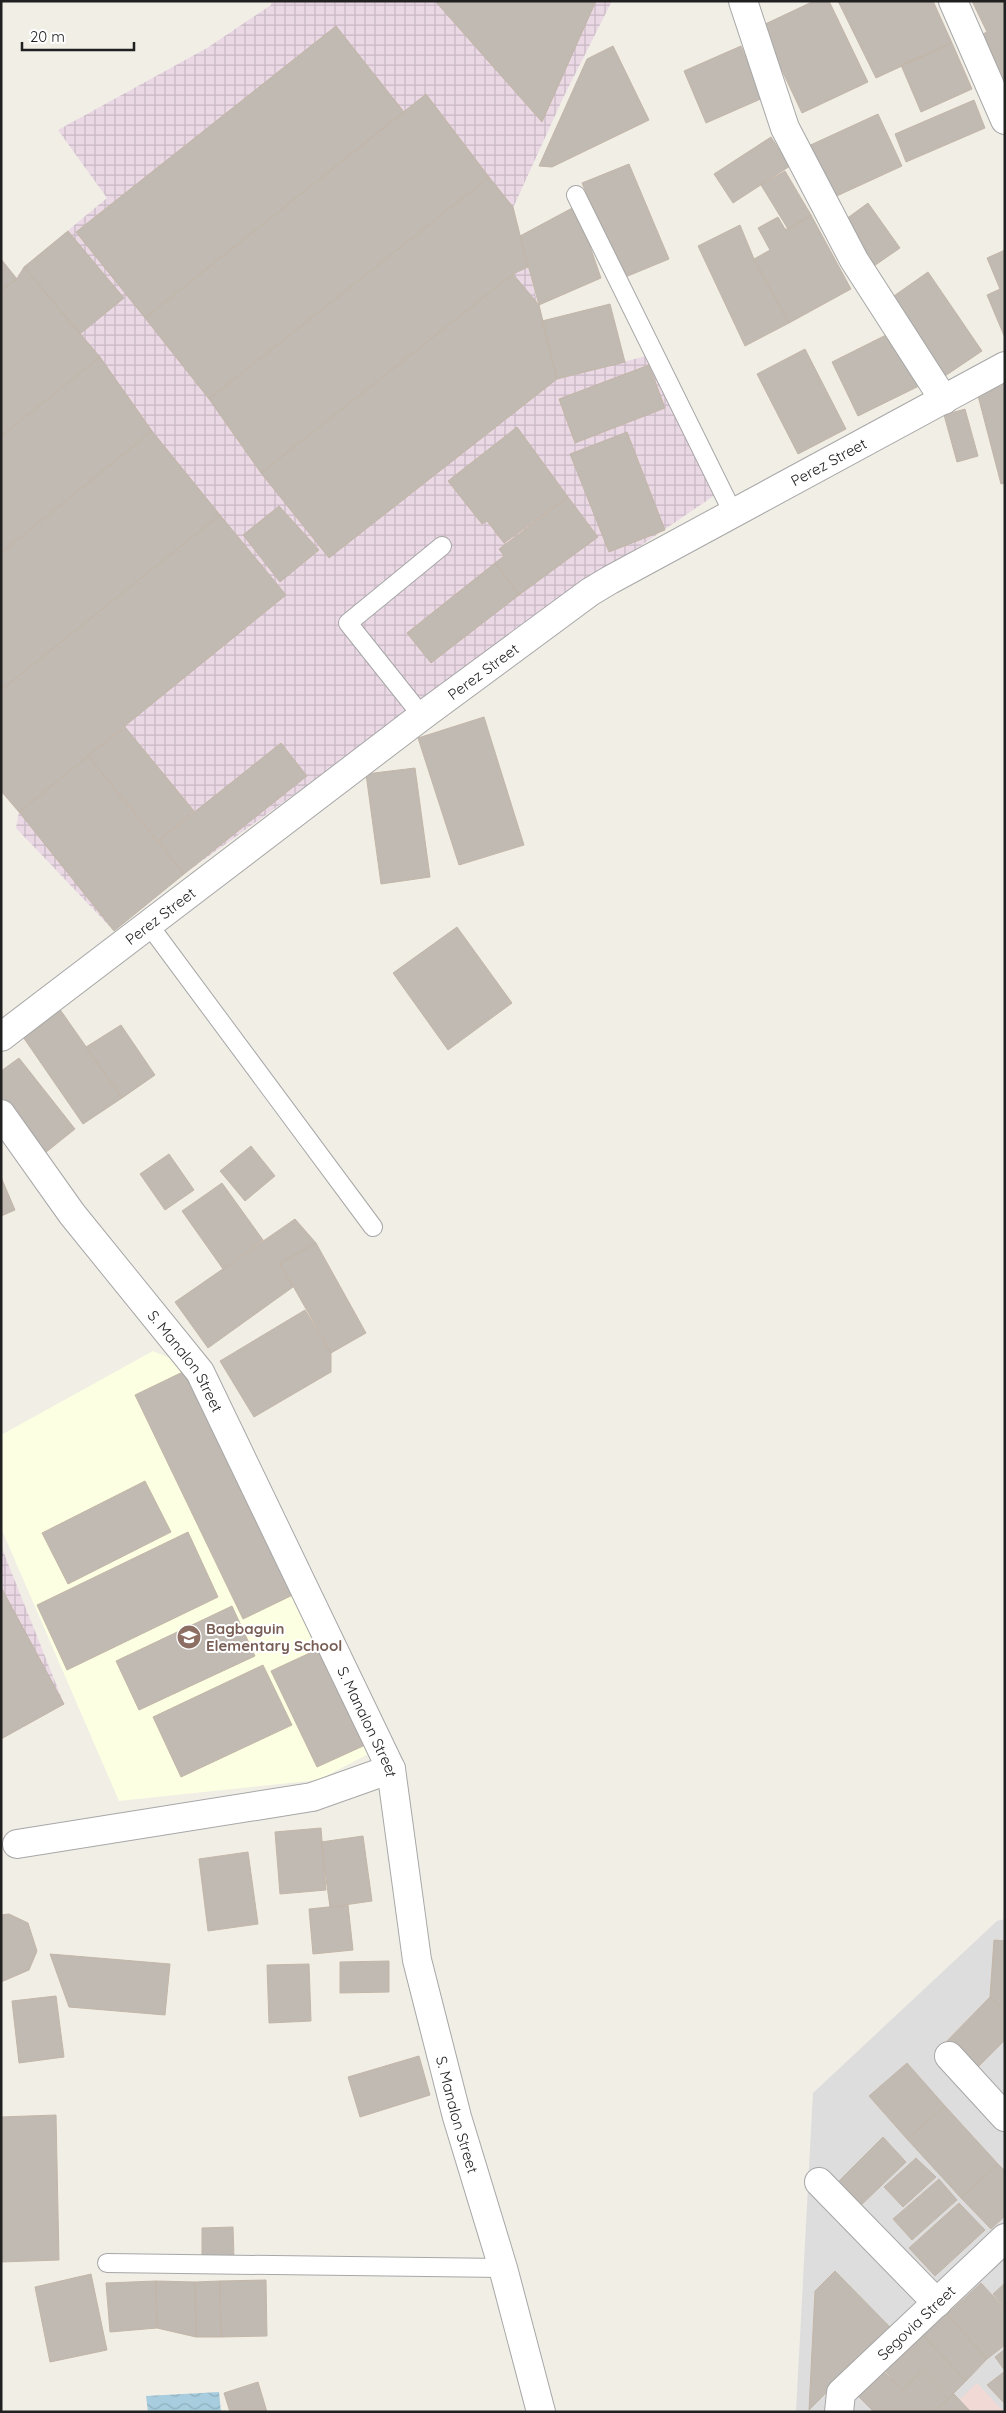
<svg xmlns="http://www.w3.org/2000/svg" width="1006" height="2413" viewBox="0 0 1006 2413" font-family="Quicksand,sans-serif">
	<defs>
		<pattern id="industrial-grid" width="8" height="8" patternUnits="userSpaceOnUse" patternTransform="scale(1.25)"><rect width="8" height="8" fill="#ead8e5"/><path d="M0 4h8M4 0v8" fill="none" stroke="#c8b9c4"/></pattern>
		<pattern id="water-waves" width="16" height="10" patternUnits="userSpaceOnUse" patternTransform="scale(1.25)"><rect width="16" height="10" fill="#a7cdde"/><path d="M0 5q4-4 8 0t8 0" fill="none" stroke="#8fb0be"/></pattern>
	</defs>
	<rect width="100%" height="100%" fill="#f1eee6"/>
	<!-- residential -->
	<path fill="#dedddd" d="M1005,1919v493h-209l17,-319 184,-172z"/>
	<!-- commercial -->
	<path fill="#f1d9d6" d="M977,2383l27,29h-33l-11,-13z"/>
	<!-- industrial -->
	<path fill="url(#industrial-grid)" d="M272,1h340l-49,97 -50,110 44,171 93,-24 65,140 -110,75 -421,304 -70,57 -98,-103 3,-16 -5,-531 10,-14 83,-69 -49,-68 149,-82 64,-43z
		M1,1546l63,158 -63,35z"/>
	<!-- education -->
	<path fill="#fcffe1" d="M153,1351l40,17 191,378 -66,34 -199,21 -118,-273v-93z"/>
	<!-- water -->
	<path fill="url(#water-waves)" d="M219,2392l2,20h-73l-2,-16z"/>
	<!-- building -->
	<path fill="#c1bab2" stroke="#c3b6a8" d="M435,1h161l-54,121z
		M814,1h15l39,81 -66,31 -41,-87z
		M838,1h95l19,42 -76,35z
		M972,1h33v81l-9,5 -24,-48 15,-7z
		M336,26l68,86 -259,206 -69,-86z
		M952,43l20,46 -51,23 -20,-47z
		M613,46l36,74 -97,47 -13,-1 48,-107z
		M741,46l22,52 -57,25 -22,-52z
		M426,94l63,83 -280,222 -64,-81z
		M974,100l11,28 -79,34 -11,-28z
		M878,114l24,52 -74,34 -24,-52z
		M771,137l19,29 -57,37 -19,-29z
		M629,164l40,95 -46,19 -41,-95z
		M785,171l26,44 -23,14 -27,-44z
		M489,177l24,30 15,60 -15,7 -252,199 -52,-74z
		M868,203l32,45 -26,18 -32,-44z
		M576,206l25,72 -62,27 -19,-69z
		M811,215l40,74 -62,34 -35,-64 16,-9 -12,-22 20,-11 7,12h3z
		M740,225l14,34 35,64 -44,23 -47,-100z
		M68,231l56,67 -44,36 -56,-67z
		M1005,250v88l-18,-43 13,-6 -13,-31z
		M1,259l16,20 -16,12z
		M24,267l76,90 -99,79v-145l16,-12z
		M928,272l54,79 -37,25 -54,-78z
		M513,274l26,31 18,74 -228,179 -68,-85z
		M610,304l15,58 -68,17 -15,-58z
		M892,332l27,54 -61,30 -26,-54z
		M805,349l41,80 -48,25 -41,-80z
		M100,357l52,74 -151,122v-117z
		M649,365l16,43 -90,35 -16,-44z
		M1005,381v102l-4,1 -25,-96z
		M965,409l13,47 -21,6 -13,-47z
		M517,427l51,70 -64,46 -17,-22 -5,3 -34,-43z
		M152,431l68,84 -219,175v-137z
		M627,432l38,98 -56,22 -39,-98z
		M568,497l30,40 -79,58 -24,-32 9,-7 -5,-7z
		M279,506l40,44 -39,32 -37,-47z
		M220,515l66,80 -267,217 -18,-21v-101z
		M495,563l24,32 -88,68 -24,-30z
		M484,717l40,128 -65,20 -41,-127z
		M125,727l69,84 -36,30 -70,-85z
		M281,743l26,33 -123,98 -26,-33z
		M88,756l96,118 -70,57 -95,-119z
		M415,768l15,109 -49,7 -15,-110z
		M457,927l55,76 -64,47 -55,-77z
		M59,1008l63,90 -39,26 -62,-90z
		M121,1025l34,50 -33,23 -36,-51z
		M19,1058l56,71 -30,24 -44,-55v-27z
		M251,1146l24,30 -30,25 -25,-30z
		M169,1154l25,36 -29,20 -25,-36z
		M1,1177l14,33 -14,6z
		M222,1183l41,57 -40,29 -41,-58z
		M295,1219l21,24 -36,20 13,24 -85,61 -33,-46z
		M316,1243l50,90 -35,20 -51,-90z
		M305,1310l26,43v19l-77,45 -34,-56z
		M191,1368l108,224 -56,27 -108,-224z
		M145,1481l26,51 -103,52 -26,-51z
		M188,1532l30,65 -151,73 -30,-65z
		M1,1587l63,117 -63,35z
		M232,1606l23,50 -116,54 -23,-49z
		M327,1645l45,97 -55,25 -46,-96z
		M263,1665l29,60 -111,52 -28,-60z
		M321,1828l5,62 -46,4 -5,-62z
		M363,1836l9,65 -42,6 -9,-65z
		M248,1852l10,72 -50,7 -9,-72z
		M348,1905l5,45 -40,4 -4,-45z
		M9,1914l19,9 9,28 -8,19 -28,12v-67z
		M994,1940l11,1v70l-15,-14z
		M50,1954l120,10 -5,51 -96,-8z
		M389,1961v31l-49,1v-31z
		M309,1964l2,57 -42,2 -2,-58z
		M56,1996l8,61 -45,6 -7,-62z
		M990,1997l15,14v29l-31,31 -29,-28z
		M419,2056l11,39 -70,22 -12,-40z
		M907,2063l38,43 -38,33 -38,-43z
		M945,2106l53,58 -37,34 -54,-59z
		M56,2115l3,145 -58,2v-145z
		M883,2137l23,25 -49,47 -23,-23z
		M916,2158l20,19 -33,30 -19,-20z
		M998,2164l7,7v45l-14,13 -30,-31z
		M939,2179l18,21 -45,40 -19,-21z
		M959,2203l26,27 -50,46 -26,-28z
		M233,2227l1,32 -32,1v-32z
		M835,2271l56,57 -82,82 6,-119z
		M91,2274l16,76 -57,12 -15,-75z
		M266,2280l1,56 -46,1 -1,-56z
		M156,2281l1,47 -47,4 -4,-49z
		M156,2281l39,1 1,55 -39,-9z
		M220,2281l1,56h-25l-1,-55z
		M981,2283l24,26v36l-18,14 -40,-45z
		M1005,2283v25l-12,-14z
		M947,2314l40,45 -21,22 -43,-46z
		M923,2335l43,46 -18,18 -27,-27 -19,18 -17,-19z
		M1005,2349v55l-18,-19 18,-14 -10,-14z
		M882,2370l20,20 19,-18 27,27 -15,13h-59l-17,-17z
		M258,2382l9,30h-37l-6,-19z
		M953,2393l18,19h-38l15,-13z"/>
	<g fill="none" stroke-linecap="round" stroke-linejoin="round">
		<defs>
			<path id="service" d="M576,195l157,318
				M422,716l-74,-93 94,-77
				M149,925l224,302
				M107,2263l396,5"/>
			<g id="minor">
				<path d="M743,1l42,127 69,132 90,140"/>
				<path d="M953,1l52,119"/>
				<path id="s1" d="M1,1114l71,100 128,158 191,397 26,191 40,157 46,151 38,144"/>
				<path d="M17,1844l295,-47 79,-28"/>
				<path d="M949,2056l56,61"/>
				<path d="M819,2182l118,121"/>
				<path id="s2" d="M839,2412l2,-19 164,-155"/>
			</g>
			<g id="tertiary">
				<path id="s3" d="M1,1037l421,-321 168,-124 20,-12 395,-214"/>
			</g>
		</defs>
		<!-- service casing -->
		<use href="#service" stroke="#a7a7a7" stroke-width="20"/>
		<!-- minor casing -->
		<use href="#minor" stroke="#a7a7a7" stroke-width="30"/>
		<!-- tertiary casing -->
		<use href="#tertiary" stroke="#a7a7a7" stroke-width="30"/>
		<!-- service -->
		<use href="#service" stroke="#fff" stroke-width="18"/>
		<!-- minor -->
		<use href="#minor" stroke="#fff" stroke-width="28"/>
		<!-- tertiary -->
		<use href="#tertiary" stroke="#fff" stroke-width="28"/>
	</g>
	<!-- icons -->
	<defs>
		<symbol id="school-disc" viewBox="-11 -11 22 22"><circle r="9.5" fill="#8d6e63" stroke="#fff"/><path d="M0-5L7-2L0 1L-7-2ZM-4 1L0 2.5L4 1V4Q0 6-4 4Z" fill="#fff"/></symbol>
	</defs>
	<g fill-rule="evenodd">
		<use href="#school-disc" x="175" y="1623" width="28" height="28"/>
	</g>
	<g text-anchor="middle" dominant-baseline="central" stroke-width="4" stroke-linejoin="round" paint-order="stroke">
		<!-- street labels -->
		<g font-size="15" fill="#202020" stroke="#fff">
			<text stroke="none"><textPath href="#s3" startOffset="1010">Perez Street</textPath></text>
			<text stroke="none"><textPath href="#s3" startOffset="605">Perez Street</textPath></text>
			<text stroke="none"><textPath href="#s3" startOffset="200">Perez Street</textPath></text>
			<text stroke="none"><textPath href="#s1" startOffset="309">S. Manalon Street</textPath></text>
			<text stroke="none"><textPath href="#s1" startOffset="714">S. Manalon Street</textPath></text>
			<text stroke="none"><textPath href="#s1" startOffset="1119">S. Manalon Street</textPath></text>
			<text stroke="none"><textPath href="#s2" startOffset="122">Segovia Street</textPath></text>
		</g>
		<!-- education labels -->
		<g font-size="15" font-weight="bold" fill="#785e54" stroke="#fff" text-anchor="start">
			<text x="206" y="1628">Bagbaguin<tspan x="206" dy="17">Elementary School</tspan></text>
		</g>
	</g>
	<!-- border -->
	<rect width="1006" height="2413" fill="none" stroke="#202020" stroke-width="5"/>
	<!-- scale -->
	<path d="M22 42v8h112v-8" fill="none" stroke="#202020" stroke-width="2.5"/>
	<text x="30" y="42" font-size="15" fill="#202020" stroke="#ffffff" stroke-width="4" paint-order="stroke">20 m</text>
</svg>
